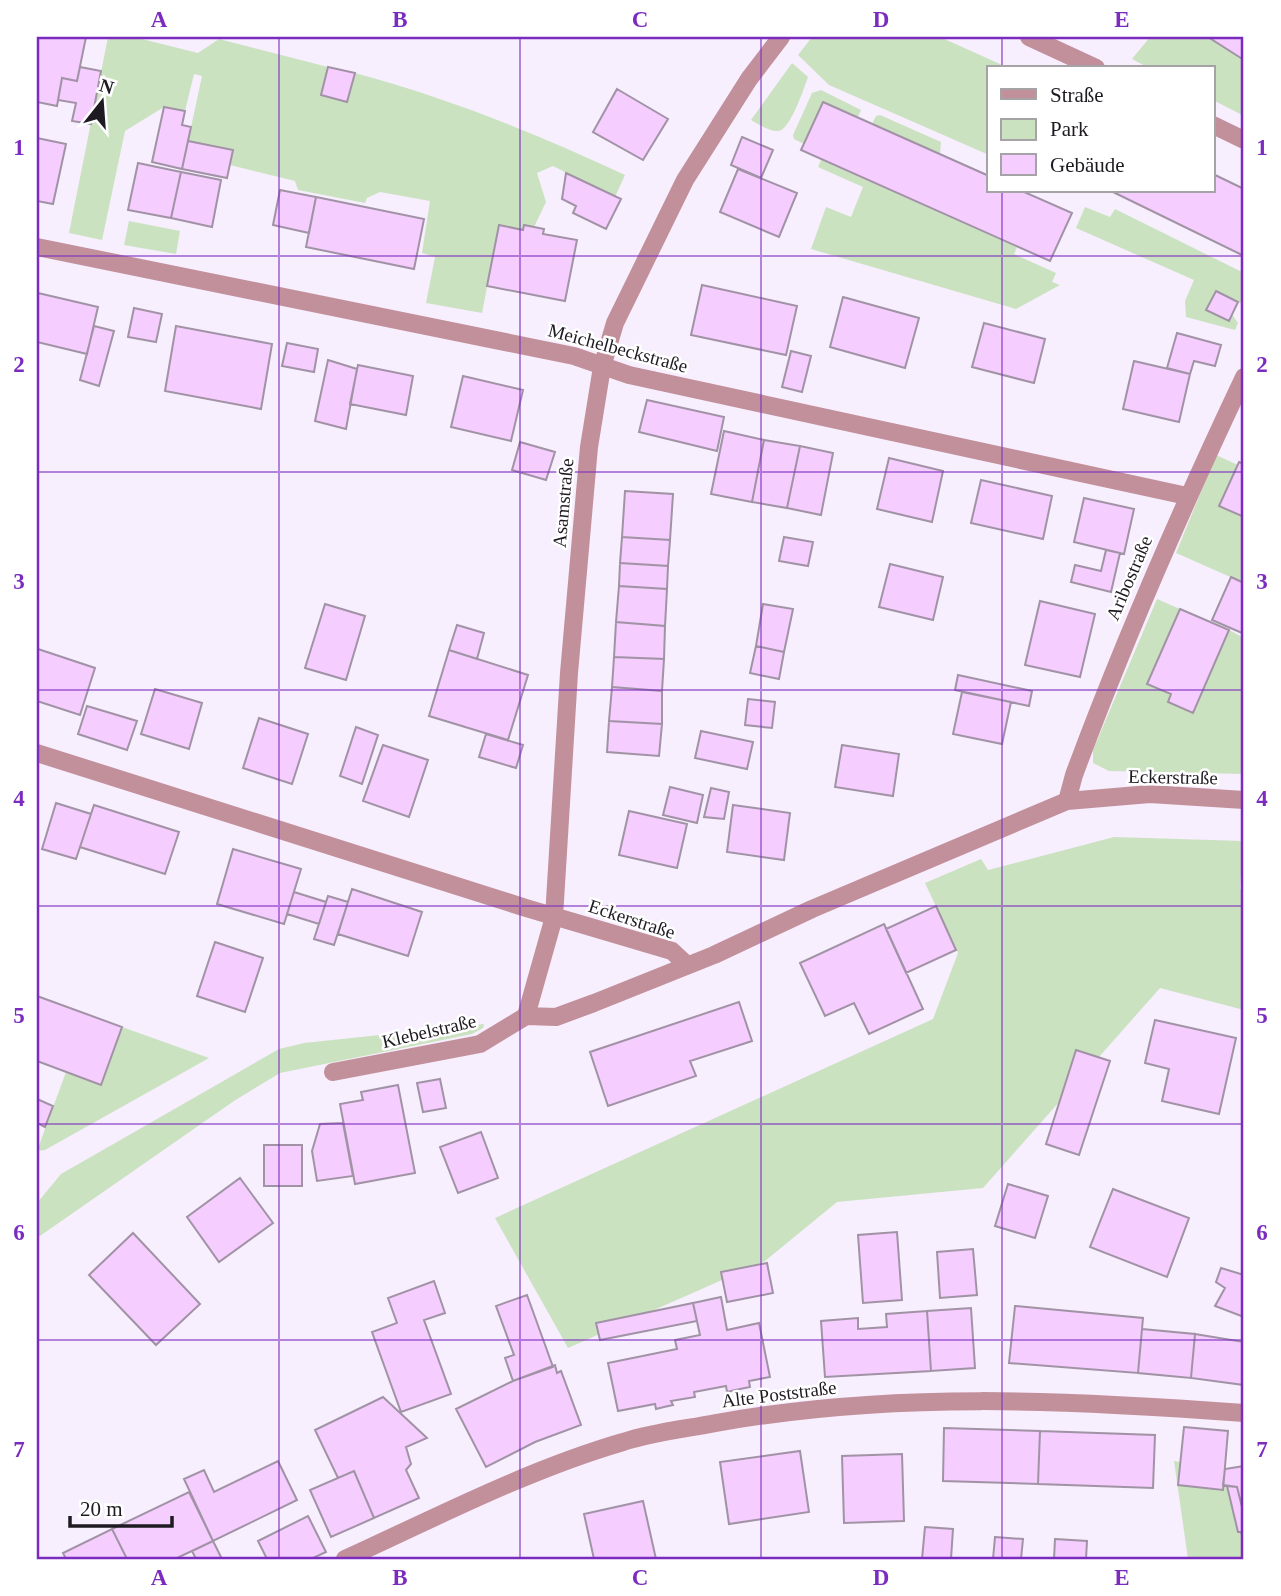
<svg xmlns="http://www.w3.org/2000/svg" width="1281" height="1596" viewBox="0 0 1281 1596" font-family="'Times New Roman',serif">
	<rect width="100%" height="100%" fill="#f7eefe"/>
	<!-- green -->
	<path fill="#cbe2c1" d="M108,37h26l64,16 21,-14 109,28 -7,28 25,7 9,-29c93,25 183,61 270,102l-10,22 -62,-31 -16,7 9,29 -12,25 -10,-2 -1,5 -24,-5 -17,88 -56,-10 9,-46 -13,-4 8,-52 -50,-9 -13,6 -2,5 -67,-13 -3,-9 -65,-16 2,-15 -44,-9 14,-65 -8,-2 -9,37 -21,-4 -39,24 -23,109 -33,-7z
		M812,37h128l69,31h-20v87l-160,-70 -31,-30z
		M1150,37h58l36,23v56l-31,-16v-32h-64l-17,-9z
		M792,63l16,14c-4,11 -18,54 -30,54 -8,1 -20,-7 -27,-11z
		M821,90l40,20 -3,7 -35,-15 -19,42 -10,-5 -1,-4 19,-42z
		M880,115l61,27 -1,12 -68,-30 4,-8z
		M821,160l196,87 -3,7 42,19 -4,9 8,3 -44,24 -205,-60 15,-42 25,10 12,-30 -45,-20z
		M1085,207l25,10 5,-8 129,64v32l-28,-14 22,32 -3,7 -49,-13 -1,-16 9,-21 -118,-52z
		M129,221l51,10 -4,23 -52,-9z
		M1216,455l22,10 -19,41 25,11v66l-68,-30z
		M1157,599l23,10 -33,74 24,11 -3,8 25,11 36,-83 15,8v55l-3,6 3,2v73l-135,-3 -16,-8v-13z
		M1114,837l129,4 -3,48 4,1v120l-84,-22 -177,200 -146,14 -72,59 -197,87 -73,-130 438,-199 25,-66 -33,-70 56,-24 7,11z
		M484,1024l-1,4 -11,6 -192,39 -46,28 -197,137v-35l24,-29 218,-125 25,-6z
		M122,1027l87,31 -164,92 -8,1 29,-79 35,12z
		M1174,1461l6,1 -1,23 43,5 1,-5 4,1 11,46h3l3,27h-56z"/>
	<!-- building -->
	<path fill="#f5cdff" stroke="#a193a5" stroke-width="2" d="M37,37h49l-9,44 -15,-3 -5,28 -20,-4z
		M1208,37h36v23z
		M80,67l21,4 -10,53 -19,-3 4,-18 -18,-3 4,-22 15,3z
		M328,67l27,6 -8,29 -26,-7z
		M617,89l51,30 -25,41 -50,-28z
		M823,102l166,74v15h33l50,22 -22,48 -249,-111z
		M164,107l21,4 -3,14 9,2 -9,42 -30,-7z
		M742,137l31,13 -12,28 -30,-13z
		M37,138l29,6 -13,60 -16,-3z
		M188,141l45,9 -6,28 -45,-9z
		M138,163l43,9 -10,46 -43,-8z
		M738,169l59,24 -18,44 -59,-25z
		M181,172l40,8 -9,47 -41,-9z
		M566,173l55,26 -15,30 -33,-16 3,-7 -14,-7z
		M1213,174l31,15v67l-133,-65h102z
		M280,190l36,7 -7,36 -36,-8z
		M316,197l108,22 -10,50 -108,-22z
		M499,225l24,5 1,-5 20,4 -1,5 34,6 -12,61 -78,-15z
		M702,285l95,21 -11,49 -95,-20z
		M1216,291l22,11 -9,19 -23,-11z
		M38,293l60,14 -11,47 -50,-12z
		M843,297l76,21 -14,50 -75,-21z
		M134,308l28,6 -6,28 -28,-5z
		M984,323l61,16 -11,44 -62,-16z
		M94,326l20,5 -15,55 -19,-6z
		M176,326l96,18 -11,65 -96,-18z
		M1177,333l44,12 -6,21 -21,-5 -4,13 -23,-6z
		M287,343l31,6 -4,23 -32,-6z
		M791,351l20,5 -9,36 -20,-5z
		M328,360l29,9 -11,60 -31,-8z
		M1134,361l56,13 -11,48 -56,-13z
		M358,365l55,11 -7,39 -56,-11z
		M463,376l60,14 -12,51 -60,-14z
		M647,400l77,17 -7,34 -78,-19z
		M724,431l40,9 -12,62 -41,-8z
		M764,440l36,6 -13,62 -35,-6z
		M520,442l35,10 -9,28 -34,-10z
		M800,446l33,7 -12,62 -34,-7z
		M889,458l54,13 -11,51 -55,-13z
		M1239,462l5,2v53l-25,-11z
		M981,480l71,16 -9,43 -72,-16z
		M625,491l48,3 -3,46 -48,-3z
		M1084,498l50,11 -10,45 -50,-12z
		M622,537l48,3 -2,26 -48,-3z
		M784,537l29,5 -5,24 -29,-5z
		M1106,550l14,3 -9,39 -40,-10 4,-17 26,6z
		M620,563l48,3 -1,23 -48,-3z
		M890,564l53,13 -10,43 -54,-13z
		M1231,577l13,6 -2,50 -30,-13z
		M619,586l48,3 -2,37 -49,-4z
		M1040,601l55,13 -15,63 -55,-12z
		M325,604l40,12 -19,64 -41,-12z
		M763,604l30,5 -9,43 -28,-6z
		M1180,609l49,21 -36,83 -25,-11 3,-8 -24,-10z
		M616,622l49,4 -1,33 -50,-2z
		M457,625l27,8 -7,26 -28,-9z
		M756,646l28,6 -5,27 -29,-6z
		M38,649l57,19 -15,47 -43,-14z
		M449,650l79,25 -20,65 -79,-24z
		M614,657l50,2 -2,32 -50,-4z
		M958,675l74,16 -3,15 -74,-16z
		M612,687l50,4v33l-53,-3z
		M155,689l47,14 -13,46 -48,-15z
		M962,692l49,10 -9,42 -49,-10z
		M748,699l27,3 -3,26 -27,-3z
		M87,706l50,15 -10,29 -49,-16z
		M259,718l49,16 -16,50 -49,-16z
		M609,721l53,3 -3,32 -52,-4z
		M356,727l22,8 -16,49 -22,-8z
		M701,731l52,11 -6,27 -52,-11z
		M486,734l37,11 -7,23 -37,-11z
		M383,745l45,15 -19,57 -46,-16z
		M842,745l57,9 -6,42 -58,-9z
		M670,787l33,8 -6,28 -34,-8z
		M711,788l18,4 -5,27 -20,-2z
		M56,803l35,11 -15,45 -34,-10z
		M94,805l85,27 -14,42 -85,-27z
		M733,805l57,8 -6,47 -57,-8z
		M629,811l58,13 -10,44 -58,-13z
		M233,849l68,20 -17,55 -67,-20z
		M352,889l70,23 -14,44 -70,-22z
		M294,892l32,10 -7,22 -32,-10z
		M328,896l20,6 -14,43 -20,-6z
		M936,906l20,44 -50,23 -20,-44z
		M884,924l39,85 -54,25 -15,-31 -29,13 -25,-53z
		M215,942l48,16 -18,54 -48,-16z
		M37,996l85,31 -21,58 -64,-24z
		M739,1002l13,39 -62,20 6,15 -88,30 -18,-54z
		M1155,1020l81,18 -17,76 -57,-13 7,-32 -24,-6z
		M1076,1050l34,11 -31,94 -33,-11z
		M440,1079l6,29 -23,4 -6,-29z
		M398,1085l17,88 -60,11 -15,-80 23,-4 -2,-8z
		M37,1099l16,7 -8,21 -8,-4z
		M343,1123l10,53 -36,5 -5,-30 8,-27z
		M481,1132l17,46 -40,15 -18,-46z
		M264,1145h38v41h-38z
		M240,1178l33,45 -54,39 -32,-45z
		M1008,1184l40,12 -13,42 -40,-12z
		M1113,1189l76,29 -22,59 -77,-30z
		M897,1232l5,68 -39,3 -5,-68z
		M133,1233l67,71 -44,41 -67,-70z
		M973,1249l4,46 -37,3 -3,-46z
		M767,1263l6,30 -46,9 -6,-30z
		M1221,1268l23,7v42l-29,-11 10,-18 -9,-6z
		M434,1281l11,32 -21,7 27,74 -50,18 -29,-80 25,-9 -9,-25z
		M527,1295l26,72 -40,14 -8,-23 9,-3 -18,-49z
		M721,1297l6,33 32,-7 11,54 -21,4 1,6 -10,2 -13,3 -1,-6 -32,6 1,5 -24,4 2,4 -9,2 -8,2 -1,-5 -37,7 -10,-48 69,-14 -2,-9 25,-5 -7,-32z
		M693,1303l4,18 -97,19 -4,-17z
		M1015,1306l128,12 -5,55 -129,-10z
		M971,1308l4,60 -44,3 -4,-60z
		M927,1311l4,60 -106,6 -4,-56 37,-3v11l29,-2 -1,-13z
		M1142,1329l53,5 -4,44 -53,-5z
		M1195,1334l49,8v43l-53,-7z
		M555,1365l2,8 4,-2 20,54 -46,17 -49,25 -30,-58 57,-28z
		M383,1397l44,41 -21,9 5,17 -5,6 13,28 -45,20 -20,-47 -16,7 -23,-48z
		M1184,1427l44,4 -5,59 -45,-5z
		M944,1428l96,3 -2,53 -95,-3z
		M1040,1431l115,4 -2,53 -115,-4z
		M800,1451l9,61 -80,12 -9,-62z
		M902,1454l2,67 -60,2 -2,-67z
		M278,1461l19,39 -84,41 -29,-62 20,-9 10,22z
		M1244,1466v49l-7,-28 -14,-2 2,-16z
		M354,1471l20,47 -43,19 -21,-47z
		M1227,1486l10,1 7,28v27l-3,-10h-3z
		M189,1492l24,49 -38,18h-48l-15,-30z
		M643,1501l13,58h-62l-10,-45z
		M308,1516l18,36 -15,7h-44l-9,-18z
		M925,1527l28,2 -2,30h-29z
		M112,1529l15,30h-61l-3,-6z
		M995,1537l28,2 -2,20h-28z
		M1055,1539l32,2 -1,18h-32z
		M213,1541l9,18h-26l-4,-8z"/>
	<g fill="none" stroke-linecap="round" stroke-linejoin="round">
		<!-- street -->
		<path stroke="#c2909b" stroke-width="18" d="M1029,37l67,31
			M1213,125l31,15
			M37,247l537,109 55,19 558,121
			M37,753l489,155 146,43 15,14
			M1067,801l7,-26c50,-135 108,-267 170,-398
			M526,1016l28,-99 15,-244 20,-226 13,-80 13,-44 70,-143 64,-101 32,-42
			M333,1072l147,-28 46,-28 30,1 38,-14 120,-48 98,-46 255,-108 83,-7 94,6
			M345,1559c90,-41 182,-89 278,-117 30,-10 62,-13 93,-19 176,-32 352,-23 528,-10"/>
	</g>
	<!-- grid -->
	<path fill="none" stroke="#7b2cbf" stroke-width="2" stroke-opacity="0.55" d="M279,37v1522M520,37v1522M761,37v1522M1002,37v31M1002,191v1368M37,256h1207M37,472h1207M37,690h1207M37,906h1207M37,1124h1207M37,1340h1207"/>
	<g text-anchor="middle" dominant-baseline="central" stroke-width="5" stroke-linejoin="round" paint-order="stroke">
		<!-- street labels -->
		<g font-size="19" fill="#1e1a21" stroke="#fff">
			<text transform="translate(618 348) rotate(15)">Meichelbeckstraße</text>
			<text transform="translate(563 503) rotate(-85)">Asamstraße</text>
			<text transform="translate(1129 578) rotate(-67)">Aribostraße</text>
			<text transform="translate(1173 777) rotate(1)">Eckerstraße</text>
			<text transform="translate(632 919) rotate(18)">Eckerstraße</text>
			<text transform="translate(429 1031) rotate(-13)">Klebelstraße</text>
			<text transform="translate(779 1394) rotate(-7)">Alte Poststraße</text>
		</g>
	</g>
	<!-- border -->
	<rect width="1281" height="1596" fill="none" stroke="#ffffff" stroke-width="77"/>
	<!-- legend -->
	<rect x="987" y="66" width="228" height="126" fill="#ffffff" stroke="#a5a3a6" stroke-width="2"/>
	<rect x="1001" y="89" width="35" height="10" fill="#c2909b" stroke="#a5a3a6" stroke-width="2"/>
	<text x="1050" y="102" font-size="21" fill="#1e1a21">Straße</text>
	<rect x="1001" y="119" width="35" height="21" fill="#cbe2c1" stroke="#a5a3a6" stroke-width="2"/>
	<text x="1050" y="136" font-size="21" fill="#1e1a21">Park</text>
	<rect x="1001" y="154" width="35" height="21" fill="#f5cdff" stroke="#a5a3a6" stroke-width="2"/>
	<text x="1050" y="172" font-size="21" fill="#1e1a21">Gebäude</text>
	<!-- north arrow -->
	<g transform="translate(102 102) rotate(17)" stroke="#ffffff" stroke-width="5" paint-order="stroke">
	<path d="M0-5L12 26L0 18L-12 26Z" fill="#1e1a21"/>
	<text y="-10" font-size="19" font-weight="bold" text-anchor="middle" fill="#1e1a21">N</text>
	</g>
	<!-- scale -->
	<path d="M70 1516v10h102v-10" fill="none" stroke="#1e1a21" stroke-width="3.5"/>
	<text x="80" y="1516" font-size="21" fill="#1e1a21" stroke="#ffffff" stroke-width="5" paint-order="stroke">20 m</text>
	<rect x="38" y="38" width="1204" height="1520" fill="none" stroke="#7b2cbf" stroke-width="2.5"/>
	<g font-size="23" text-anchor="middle" font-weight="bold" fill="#7b2cbf">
		<text x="159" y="27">A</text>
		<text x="400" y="27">B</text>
		<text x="640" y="27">C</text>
		<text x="881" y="27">D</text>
		<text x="1122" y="27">E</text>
		<text x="19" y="155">1</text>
		<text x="1262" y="155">1</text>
		<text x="19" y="372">2</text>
		<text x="1262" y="372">2</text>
		<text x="19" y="589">3</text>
		<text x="1262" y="589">3</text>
		<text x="19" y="806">4</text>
		<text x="1262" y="806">4</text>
		<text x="19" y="1023">5</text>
		<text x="1262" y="1023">5</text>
		<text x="19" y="1240">6</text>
		<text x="1262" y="1240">6</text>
		<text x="19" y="1457">7</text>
		<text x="1262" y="1457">7</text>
		<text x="159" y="1585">A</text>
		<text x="400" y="1585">B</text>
		<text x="640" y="1585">C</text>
		<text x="881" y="1585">D</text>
		<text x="1122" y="1585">E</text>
	</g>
</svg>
